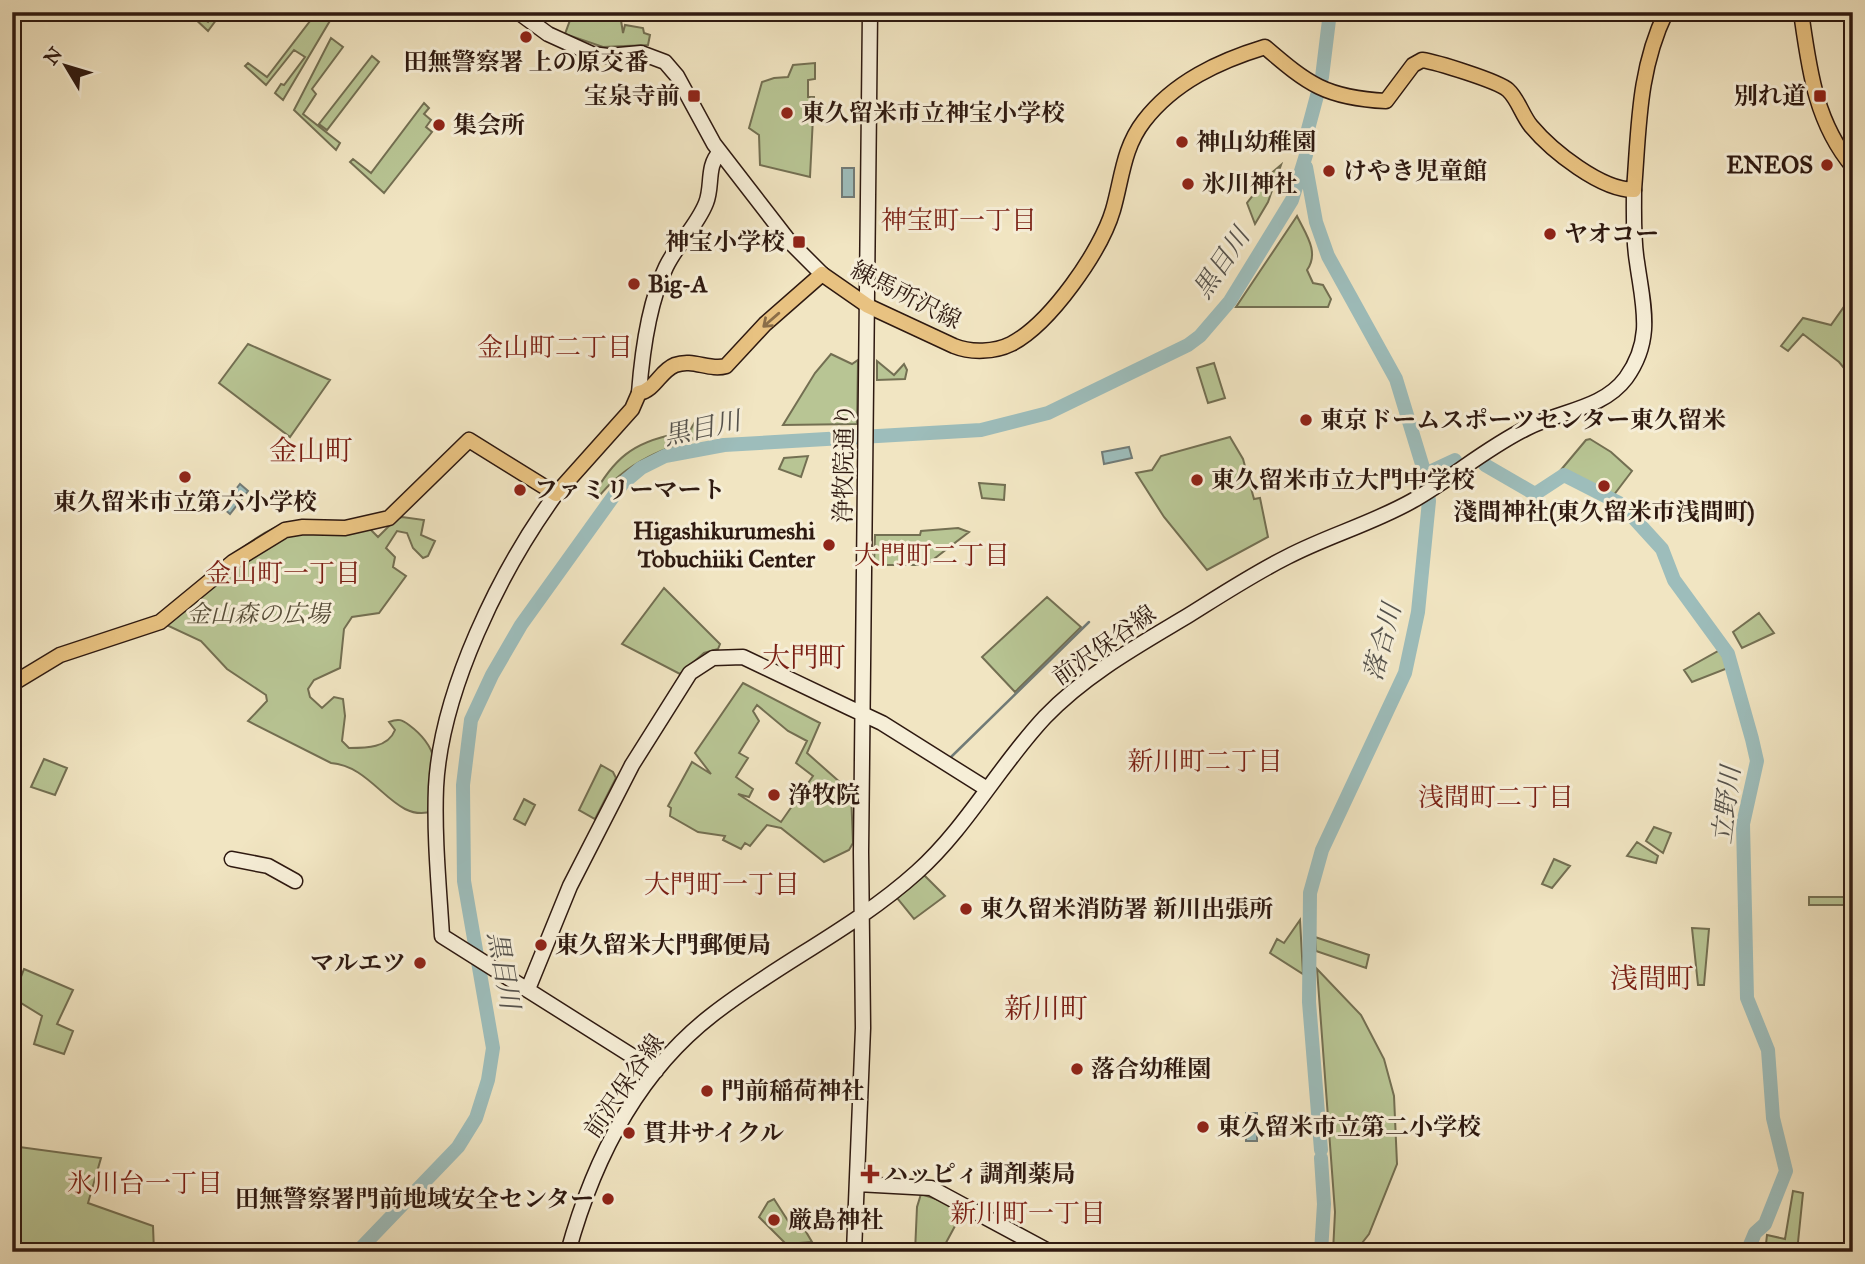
<svg xmlns="http://www.w3.org/2000/svg" width="1865" height="1264" viewBox="0 0 1865 1264" font-family="'IM FELL Great Primer','Noto Serif JP',serif">
	<rect width="100%" height="100%" fill="#f1e5c2"/>
	<filter id="stains"><feTurbulence type="fractalNoise" baseFrequency=".00286" numOctaves="4"/><feColorMatrix values="0 0 0 0 .2 0 0 0 0 .09 0 0 0 0 .02 0 0 0 .5 -.17"/></filter>
	<radialGradient id="worn" r=".72"><stop offset=".6" stop-color="#630" stop-opacity="0"/><stop offset="1" stop-color="#630" stop-opacity=".3"/></radialGradient>
	<!-- green -->
	<path fill="#b8c594" stroke="#736f52" stroke-width="2" fill-rule="evenodd" d="M193,12l15,10 8,-10h6l-14,19 -17,-16z
		M317,12h13l1,7 -48,81 -8,-7 6,-9 3,1 21,-28 -11,-7 -28,35 -21,-19 3,-3 19,14z
		M573,12h52l-5,2 3,19 2,-8 18,3 1,5 6,2 -2,10 -45,2 -38,-13z
		M331,38l12,9 -31,42 4,5 -13,20 37,29 -4,7 -42,-40z
		M372,56l7,6 -52,68 -8,-6z
		M815,63v16l-7,1v17h6l-4,80 -50,-12 -1,-30 -10,-7 13,-46 12,-4 14,-1 5,-12z
		M424,103l5,5 -5,6 7,6 -5,7 6,5 -48,61 -34,-31 3,-3 18,14z
		M1281,165l-13,37 -13,22 -8,-21 21,-27z
		M1297,216c8,17 23,36 10,54l6,13 10,2 8,14 -3,8h-92z
		M1853,294v85l-14,-17 -36,-28 -15,17 -7,-5 22,-28 28,7z
		M248,344l82,36 -40,57 -71,-54z
		M831,354l21,10 6,-4 -1,64 -74,1 32,-52z
		M877,361l17,14 10,-11 3,6 -2,9 -28,1z
		M1214,363l11,35 -17,5 -11,-35z
		M696,420l17,14c-46,12 -87,27 -117,66l-4,-2c21,-39 41,-56 84,-64l8,7z
		M1230,437l13,22 11,40 6,-1 8,39 -61,33 -43,-53 -28,-44 16,-3 9,-14z
		M1590,439l21,13 21,19 -19,25 -53,-25 26,-31z
		M808,456l-7,21 -22,-8 5,-11z
		M979,483l26,2 -1,15 -22,-2z
		M402,517l22,3 -3,15 14,6 -7,15 -5,2 -10,-10 -6,-15 -10,-2 -11,17 9,9 -2,10 13,9 -27,37 -27,4 -8,12 -4,39 -26,12 -6,9 2,8 12,11 12,-11 9,2 2,17 -3,25 7,7c17,0 39,0 46,-18l-6,-8c10,-4 13,-2 20,3 34,25 27,49 24,86 -39,14 -58,-45 -102,-48l-83,-42 19,-20 -1,-6 -39,-26 -26,-28 -41,-19c30,-27 91,-92 129,-99 23,-5 53,1 77,2l12,12 18,-18z
		M958,528l11,4 -43,33h-52l1,-30h45l1,-4z
		M664,588l56,56 -2,5 -14,4 -24,21 -58,-30z
		M1047,597l34,30 -66,65 -33,-35z
		M1759,613l15,20 -32,15 -9,-16z
		M1720,650l8,18 -36,14 -8,-12z
		M743,683l77,40 -13,30 44,39 2,51 -4,7 -25,12 -43,-34 -14,-3 -17,21 -5,-3 -4,6 -18,-9 2,-4 -27,-4 -28,-16 1,-8 -3,-2 24,-44 19,12 -16,-21zM757,705l31,26 19,10 -11,22 17,13 -32,46 -43,-28 11,3 4,-8 -17,-12 12,-19 -9,-5 20,-32 -6,-10z
		M44,759l23,9 -12,27 -24,-8z
		M601,765l12,7 3,6 -21,41 -16,-9z
		M524,799l11,6 -10,20 -11,-6z
		M1654,827l17,6 -8,20 -17,-12z
		M1637,842l21,14 -2,7 -29,-7z
		M1554,859l16,7 -18,22 -10,-4z
		M924,875l21,21 -31,23 -17,-21z
		M1809,897h44v8h-44z
		M1300,920l3,54 -33,-21 7,-14 7,4z
		M1692,928l17,1 -5,56h-6z
		M1315,937l54,18 -3,13 -50,-17z
		M24,969l49,21 -16,34 16,7 -9,23 -30,-10 8,-28 -29,-18z
		M1317,969l44,46 23,44 10,37 3,68 -28,70 -14,18h-22l2,-40z
		M12,1146l89,12 -13,45 65,23 1,26h-142z
		M1793,1191l10,2 -6,59 -31,-8 1,-9 18,4z
		M921,1194l24,8 17,11 -21,39h-26l2,-45z
		M774,1199l16,25 9,-4 13,22 -26,2 -27,-27 9,-15z"/>
	<!-- water -->
	<path fill="#9dbdbb" stroke="#717b77" stroke-width="2" d="M842,168h12v29h-12z
		M1129,447l3,11 -28,6 -2,-12z
		M240,484l8,7 -18,23 -8,-7z
		M1246,1113h11v28h-11z"/>
	<g fill="none" stroke-linecap="round" stroke-linejoin="round">
		<!-- stream -->
		<path stroke="#717b77" stroke-width="2.5" d="M950,758l139,-136"/>
		<!-- river -->
		<path stroke="#9dbdbb" stroke-width="14" d="M1306,167l10,55 12,34 68,123 29,95 4,27 -11,111 -13,61 -83,177 -12,43 -1,109 12,148
			M1485,465l50,29 29,-19 57,29 41,45 12,31 54,74 24,85 5,22 -14,63 4,174 21,52 5,68 13,53 -21,53 -10,9 -8,19
			M1425,474l30,-14
			M357,1252l101,-105 18,-29 12,-38 5,-32 -29,-167 -1,-96 8,-65 21,-45 29,-50 102,-142 18,-15 24,-12 59,-11 257,-15 67,-17 140,-68 12,-9 30,-35 62,-101 14,-45 1,-22 15,-56 8,-65
			M1321,1252l3,-48 -3,-46"/>
		<defs>
			<path id="secondary" d="M518,12l30,22 44,20 16,2 33,-3 24,9 12,14 37,68 75,97 33,33
				M639,393c3,-39 10,-91 27,-126 11,-23 31,-41 40,-64 7,-17 0,-37 14,-51
				M556,494c-56,77 -115,197 -120,293 -2,49 3,100 6,149l214,135
				M232,859l36,7 27,15
				M528,989l42,-103 62,-121 58,-92 23,-15 30,-1 107,51 32,15 105,66
				M857,1184l74,4 119,64
				M568,1252c25,-91 68,-178 144,-237 65,-51 143,-87 205,-143 50,-45 82,-106 128,-155 41,-43 94,-72 144,-102 32,-20 64,-41 98,-58 40,-21 84,-33 125,-56 39,-22 74,-53 115,-73 33,-17 76,-19 99,-50 28,-39 17,-72 11,-116 -4,-23 -3,-48 -3,-72
				M854,1252l9,-224 -2,-176 9,-840"/>
			<path id="primary" d="M1801,12c8,56 14,110 52,155
				M12,684l48,-29 100,-33 73,-60 52,-32 18,-3 42,1 44,-10 80,-78 87,54 76,-85 7,-16c16,-3 21,-22 36,-28 18,-7 34,6 51,1l39,-42 57,-50 46,32 86,40c17,7 41,6 57,-2 39,-20 90,-93 102,-134 9,-31 10,-62 31,-89 30,-39 75,-60 121,-74 43,37 61,51 121,54l27,-36 9,-5c14,2 76,21 86,30 10,9 14,25 23,36 21,25 70,64 103,64 5,-62 4,-120 32,-178"/>
		</defs>
		<!-- secondary casing -->
		<use href="#secondary" stroke="#2e1910" stroke-width="17"/>
		<!-- primary casing -->
		<use href="#primary" stroke="#2e1910" stroke-width="17"/>
		<!-- secondary -->
		<use href="#secondary" stroke="#f6eed7" stroke-width="14"/>
		<!-- primary -->
		<use href="#primary" stroke="#e8c281" stroke-width="14"/>
	</g>
	<!-- one-way arrows -->
	<defs><path id="oneway-shaft" d="M-6 0H5M1.5-3L5.5 0L1.5 3" fill="none" stroke-width="1.6" stroke-linecap="round" stroke-linejoin="round" transform="scale(1.75)"/></defs>
	<use stroke="#8b6e48" href="#oneway-shaft" transform="translate(771 320) rotate(139)"/>
	<!-- markers -->
	<g fill="#8f2418" stroke="#f6eed7" stroke-width="2.5">
		<circle cx="526" cy="37" r="7"/>
		<rect x="687" y="89" width="14" height="14" rx="3.5"/>
		<rect x="1813" y="89" width="14" height="14" rx="3.5"/>
		<circle cx="787" cy="113" r="7"/>
		<circle cx="439" cy="125" r="7"/>
		<circle cx="1182" cy="142" r="7"/>
		<circle cx="1827" cy="165" r="7"/>
		<circle cx="1329" cy="171" r="7"/>
		<circle cx="1188" cy="184" r="7"/>
		<circle cx="1550" cy="234" r="7"/>
		<rect x="792" y="235" width="14" height="14" rx="3.5"/>
		<circle cx="634" cy="284" r="7"/>
		<circle cx="1306" cy="420" r="7"/>
		<circle cx="185" cy="477" r="7"/>
		<circle cx="1197" cy="480" r="7"/>
		<circle cx="1604" cy="486" r="7"/>
		<circle cx="520" cy="490" r="7"/>
		<circle cx="829" cy="545" r="7"/>
		<circle cx="774" cy="795" r="7"/>
		<circle cx="966" cy="909" r="7"/>
		<circle cx="541" cy="945" r="7"/>
		<circle cx="420" cy="963" r="7"/>
		<circle cx="1077" cy="1069" r="7"/>
		<circle cx="707" cy="1091" r="7"/>
		<circle cx="1203" cy="1127" r="7"/>
		<circle cx="629" cy="1133" r="7"/>
		<path d="M866.5 1163.5h7v7h7v7h-7v7h-7v-7h-7v-7h7z"/>
		<circle cx="608" cy="1199" r="7"/>
		<circle cx="774" cy="1220" r="7"/>
	</g>
	<g text-anchor="middle" dominant-baseline="central" stroke-width="6" stroke-linejoin="round" paint-order="stroke">
		<!-- poi labels -->
		<g font-size="24" font-weight="bold" fill="#2e1910" stroke="#f6eed7" text-anchor="start">
			<text x="526" y="62" text-anchor="middle">田無警察署 上の原交番</text>
			<text x="680" y="96" text-anchor="end">宝泉寺前</text>
			<text x="1806" y="96" text-anchor="end">別れ道</text>
			<text x="801" y="113">東久留米市立神宝小学校</text>
			<text x="453" y="125">集会所</text>
			<text x="1196" y="142">神山幼稚園</text>
			<text x="1813" y="165" text-anchor="end">ENEOS</text>
			<text x="1343" y="171">けやき児童館</text>
			<text x="1202" y="184">氷川神社</text>
			<text x="1564" y="234">ヤオコー</text>
			<text x="785" y="242" text-anchor="end">神宝小学校</text>
			<text x="648" y="284">Big-A</text>
			<text x="1320" y="420">東京ドームスポーツセンター東久留米</text>
			<text x="1211" y="480">東久留米市立大門中学校</text>
			<text x="534" y="490">ファミリーマート</text>
			<text x="185" y="502" text-anchor="middle">東久留米市立第六小学校</text>
			<text x="1604" y="512" text-anchor="middle">淺間神社(東久留米市浅間町)</text>
			<text x="815" y="531" text-anchor="end">Higashikurumeshi<tspan x="815" dy="28">Tobuchiiki Center</tspan></text>
			<text x="788" y="795">浄牧院</text>
			<text x="980" y="909">東久留米消防署 新川出張所</text>
			<text x="555" y="945">東久留米大門郵便局</text>
			<text x="406" y="963" text-anchor="end">マルエツ</text>
			<text x="1091" y="1069">落合幼稚園</text>
			<text x="721" y="1091">門前稲荷神社</text>
			<text x="1217" y="1127">東久留米市立第二小学校</text>
			<text x="643" y="1133">貫井サイクル</text>
			<text x="884" y="1174">ハッピィ調剤薬局</text>
			<text x="594" y="1199" text-anchor="end">田無警察署門前地域安全センター</text>
			<text x="788" y="1220">厳島神社</text>
		</g>
		<!-- street labels -->
		<g font-size="24" fill="#2e1910" stroke="#f6eed7">
			<text transform="translate(906 295) rotate(27)">練馬所沢線</text>
			<text transform="translate(844 463) rotate(-89)">浄牧院通り</text>
			<text transform="translate(1104 645) rotate(-35)">前沢保谷線</text>
			<text transform="translate(624 1086) rotate(-55)">前沢保谷線</text>
		</g>
		<!-- park labels -->
		<g font-size="24" font-style="italic" fill="#574d38" stroke="#f6eed7">
			<text x="258" y="614">金山森の広場</text>
		</g>
		<!-- neighbourhood labels -->
		<g font-size="26" fill="#7a1f14" stroke="#f6eed7">
			<text x="959" y="220">神宝町一丁目</text>
			<text x="555" y="347">金山町二丁目</text>
			<text x="932" y="555">大門町二丁目</text>
			<text x="283" y="573">金山町一丁目</text>
			<text x="1205" y="761">新川町二丁目</text>
			<text x="1496" y="797">浅間町二丁目</text>
			<text x="722" y="884">大門町一丁目</text>
			<text x="145" y="1183">氷川台一丁目</text>
			<text x="1028" y="1213">新川町一丁目</text>
		</g>
		<!-- water labels -->
		<g font-size="26" font-style="italic" fill="#55524c" stroke="#f6eed7">
			<text transform="translate(1221 263) rotate(-56)">黒目川</text>
			<text transform="translate(702 428) rotate(-12)">黒目川</text>
			<text transform="translate(1382 642) rotate(-75)">落合川</text>
			<text transform="translate(1726 805) rotate(-83)">立野川</text>
			<text transform="translate(504 970) rotate(80)">黒目川</text>
		</g>
		<!-- quarter labels -->
		<g font-size="28" fill="#7a1f14" stroke="#f6eed7">
			<text x="311" y="450">金山町</text>
			<text x="804" y="657">大門町</text>
			<text x="1652" y="978">浅間町</text>
			<text x="1046" y="1008">新川町</text>
		</g>
	</g>
	<!-- margin -->
	<rect width="1865" height="1264" fill="none" stroke="#f1e5c2" stroke-width="42"/>
	<rect x="14" y="14" width="1837" height="1236" fill="none" stroke="#2e1910" stroke-width="3.5"/>
	<rect x="21" y="21" width="1823" height="1222" fill="none" stroke="#2e1910" stroke-width="2"/>
	<!-- north arrow -->
	<g transform="translate(66 66) rotate(308)" stroke="#f6eed7" stroke-width="5" paint-order="stroke">
	<path d="M0-5L12 26L0 18L-12 26Z" fill="#2e1910"/>
	<text y="-10" font-size="19" font-weight="bold" text-anchor="middle" fill="#2e1910">N</text>
	</g>
	<rect width="100%" height="100%" filter="url(#stains)"/>
	<rect width="100%" height="100%" fill="url(#worn)"/>
</svg>
